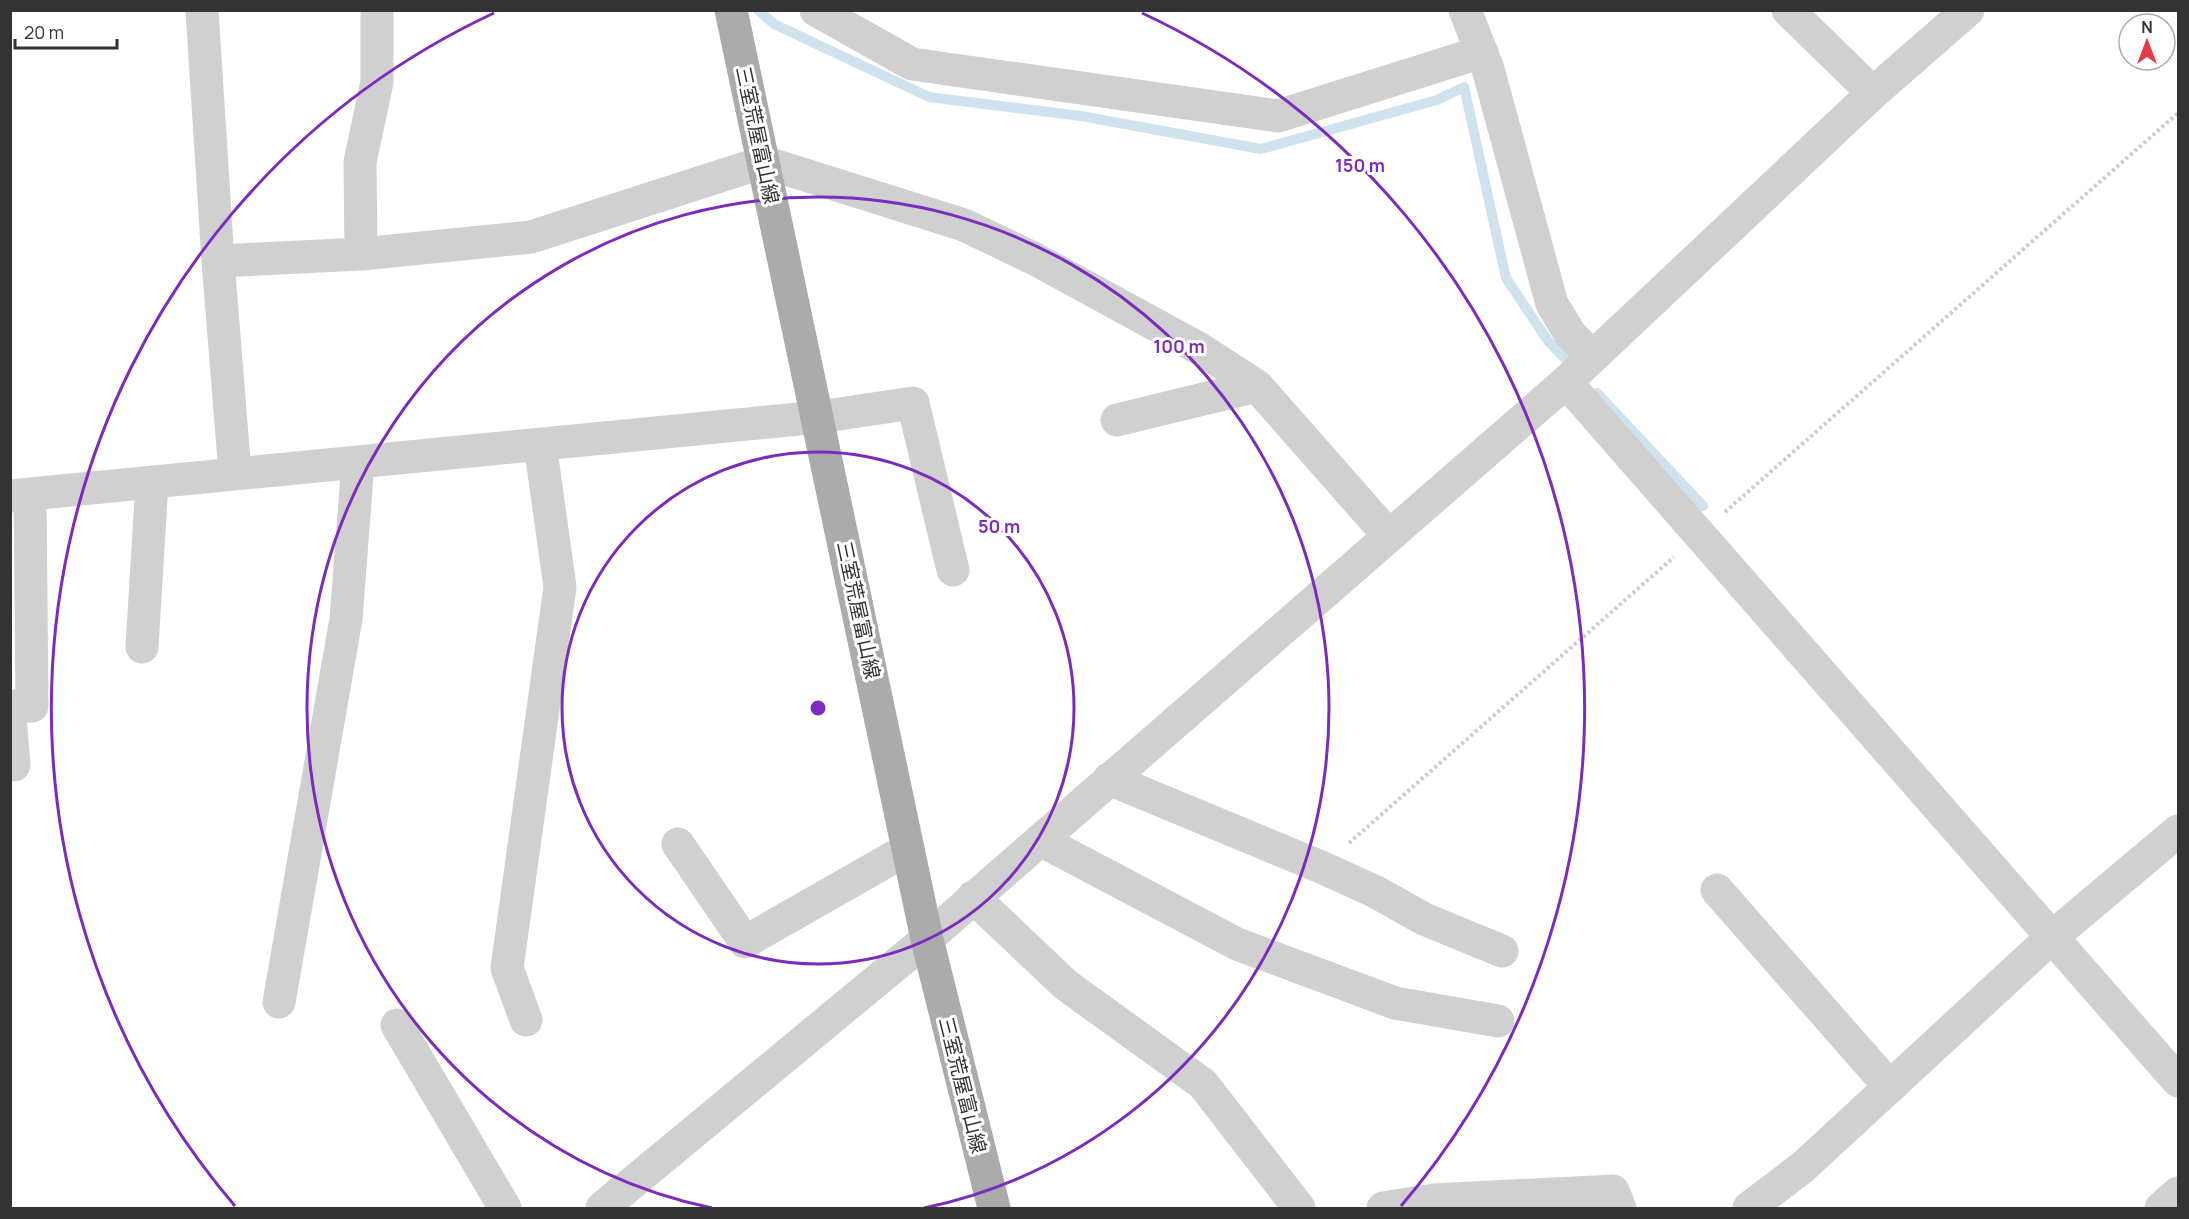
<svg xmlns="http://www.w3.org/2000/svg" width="2189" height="1219" viewBox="0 0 2189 1219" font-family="Manrope,'Noto Sans JP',sans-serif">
	<rect width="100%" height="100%" fill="#fff"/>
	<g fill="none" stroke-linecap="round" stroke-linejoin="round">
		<!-- stream -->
		<path stroke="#cfe2ee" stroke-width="10" d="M758,10l16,14 155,73 152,19 180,33 176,-49 27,-13 42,191 42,63 28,29
			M1597,393l106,113"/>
		<!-- path -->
		<path stroke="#cdcdcd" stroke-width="4" stroke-dasharray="3 3" stroke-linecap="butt" d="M1725,512l453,-399
			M1349,843l325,-286"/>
		<!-- minor -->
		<path stroke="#d0d0d0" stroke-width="33" d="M202,10l16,251
			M377,10v72l-17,80 1,92 170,-17 233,-75 200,63 71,34 165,90 57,37
			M816,10l96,54 366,52 204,-64
			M1465,10l23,59 64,235 18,30 22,22
			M1788,10l85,83
			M1566,382l612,699
			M1117,420l140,-34 132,150
			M235,473l-17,-212 143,-7
			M10,496l809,-79 94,-14 40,167
			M142,647l10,-165
			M10,706h22l-2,-212
			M10,717l4,48
			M1109,779l212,88 55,25 48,27 78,32
			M1040,840l197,104 158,59 103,18
			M678,844l67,98 163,-93
			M1717,890l173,197
			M973,897l93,88 137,99 96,124
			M279,1002l67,-383 12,-157
			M526,1020l-19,-52 53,-381 -20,-143
			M397,1025l108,183
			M1434,1200l179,-9 7,17
			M602,1208l325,-269 639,-557 307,-289 95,-83
			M1383,1208l51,-8 3,8
			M1749,1208l54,-41 249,-230 126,-106
			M2161,1208l17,-15"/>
		<!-- major -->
		<path stroke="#ababab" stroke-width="33" d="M731,10l196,929 67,269"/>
	</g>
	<!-- distance rings -->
	<g fill="none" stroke="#7b2cbf" stroke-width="3">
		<circle cx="818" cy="708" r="256"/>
		<path d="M712 1208A511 511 0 1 1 924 1208"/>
		<path d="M235 1206A767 767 0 0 1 494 13M1142 13A767 767 0 0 1 1401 1206"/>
	</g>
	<g text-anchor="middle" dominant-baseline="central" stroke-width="6" stroke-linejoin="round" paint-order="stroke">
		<!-- street labels -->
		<g font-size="20" fill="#333" stroke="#fff">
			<text transform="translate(758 135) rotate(78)">三室荒屋富山線</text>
			<text transform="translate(859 610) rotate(78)">三室荒屋富山線</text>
			<text transform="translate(963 1085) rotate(76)">三室荒屋富山線</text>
		</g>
	</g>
	<circle cx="818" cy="708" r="9" fill="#7b2cbf" stroke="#fff" stroke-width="3"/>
	<g font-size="18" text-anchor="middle" font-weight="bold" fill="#7b2cbf" stroke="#fff" stroke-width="6" stroke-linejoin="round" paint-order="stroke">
		<text x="1360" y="172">150 m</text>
		<text x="1179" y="353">100 m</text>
		<text x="999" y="533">50 m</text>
	</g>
	<!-- border -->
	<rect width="2189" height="1219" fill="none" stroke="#333333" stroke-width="24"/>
	<!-- north arrow -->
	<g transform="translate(2147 42)"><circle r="28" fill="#ffffff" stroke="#adadad" stroke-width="1.5"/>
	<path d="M0-4.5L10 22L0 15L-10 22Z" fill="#e63946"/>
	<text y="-9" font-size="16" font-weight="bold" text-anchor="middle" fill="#333333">N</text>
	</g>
	<!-- scale -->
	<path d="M15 39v9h102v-9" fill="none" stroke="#333333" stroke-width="3"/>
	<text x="24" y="39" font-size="18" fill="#333333" stroke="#ffffff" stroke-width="4.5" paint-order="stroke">20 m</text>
</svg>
